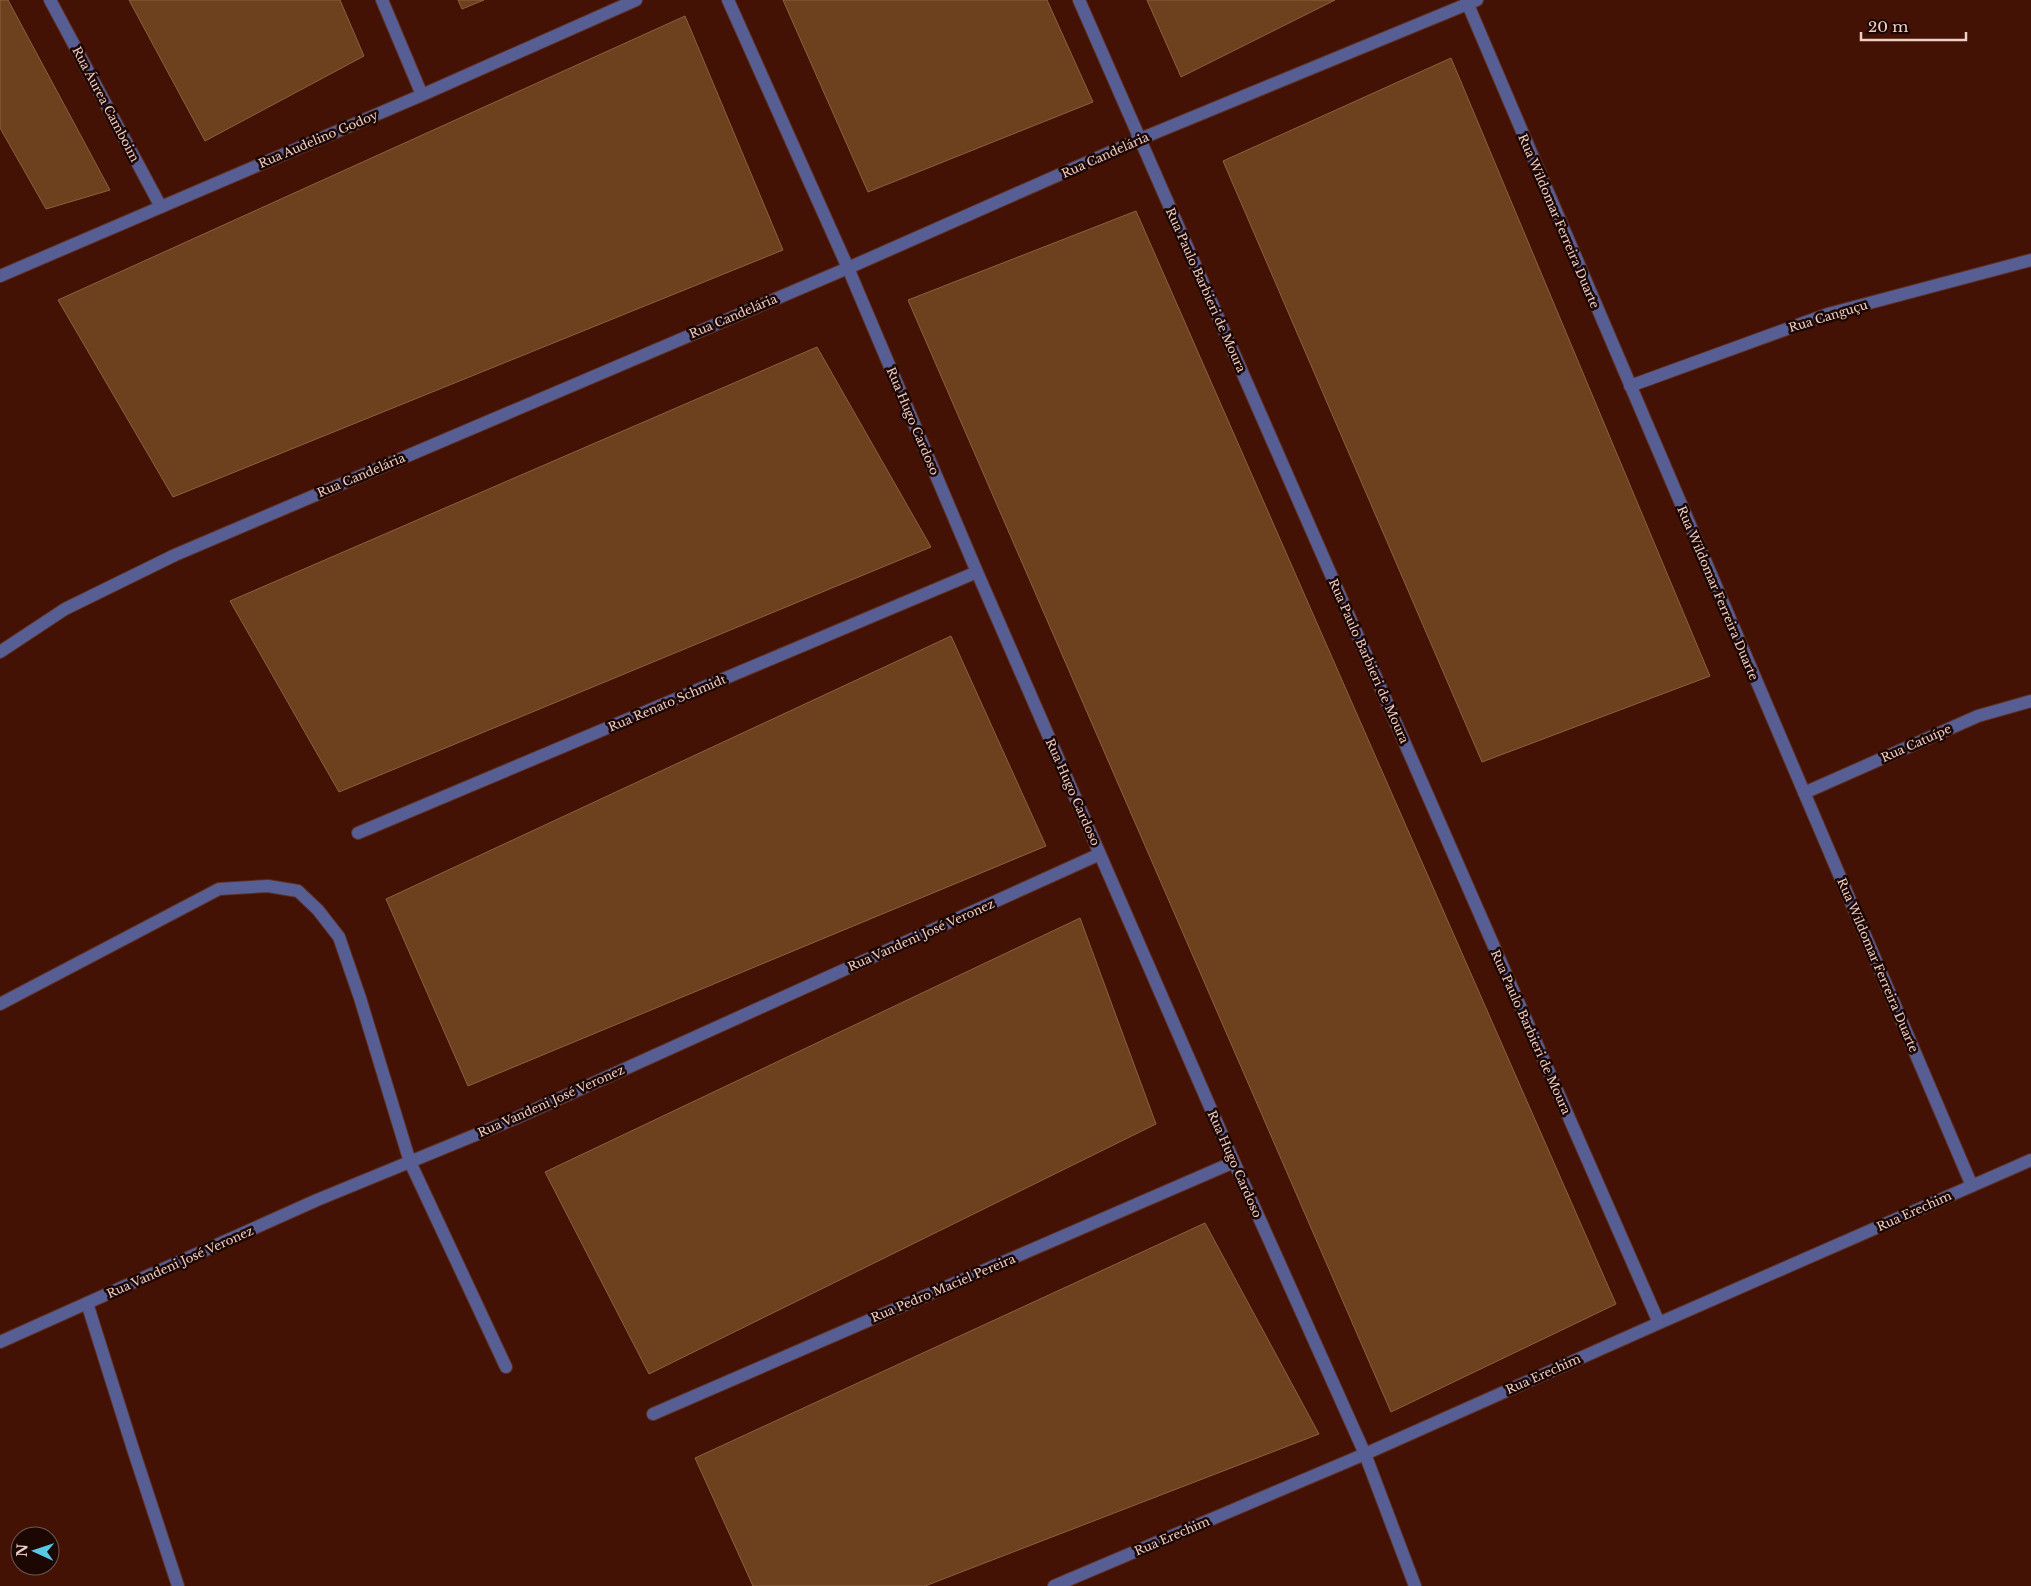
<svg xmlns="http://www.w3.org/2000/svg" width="2031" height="1586" viewBox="0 0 2031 1586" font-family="'Libre Baskerville',serif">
	<rect width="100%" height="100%" fill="#431205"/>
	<!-- building -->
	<path fill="#6d401e" stroke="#8f603e" d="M0,0h8l102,190 -64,19 -46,-81z
		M129,0h211l24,56 -159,85z
		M458,0h26l-22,9z
		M783,0h264l46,102 -225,90z
		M1147,0h188l-154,77z
		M685,16l98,234 -610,247 -115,-197z
		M1451,58l259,618 -228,86 -259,-601z
		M1136,211l480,1093 -225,108 -483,-1112z
		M817,347l114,200 -592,245 -109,-191z
		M951,636l95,210 -578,240 -82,-187z
		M1080,918l76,206 -507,250 -104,-202z
		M1205,1223l114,211 -394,152h-172l-58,-128z"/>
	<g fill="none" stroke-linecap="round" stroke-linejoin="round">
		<defs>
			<path id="minor" d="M50,0l111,207
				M382,0l40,95
				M728,0l120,268 129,304 257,590 131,292 50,132
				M1079,0l580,1323
				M1466,0l506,1186
				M0,276l422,-181 214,-95
				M1630,386l198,-72 203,-54
				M0,652l65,-43 110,-54 673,-287 292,-129 337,-139
				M1804,793l174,-77 53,-15
				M358,833l619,-261
				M0,1004l219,-115 49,-3 30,5 20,19 21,27 21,61 50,164 96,205
				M87,1303l46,146 45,137
				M0,1342l317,-142 197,-81 586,-265
				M653,1414l581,-252
				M1054,1586l311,-132 294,-131 372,-163"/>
		</defs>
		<!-- minor casing -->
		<use href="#minor" stroke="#5f3024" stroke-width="14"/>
		<!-- minor -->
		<use href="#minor" stroke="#575e93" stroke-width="12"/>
	</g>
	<g text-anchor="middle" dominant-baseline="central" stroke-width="5" stroke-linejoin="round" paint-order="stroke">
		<!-- street labels -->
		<g font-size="12" fill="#efcfc5" stroke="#1c0703">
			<text transform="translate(106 104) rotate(62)">Rua Áurea Camboim</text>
			<text transform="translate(318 139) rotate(-23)">Rua Audelino Godoy</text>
			<text transform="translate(1105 155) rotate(-24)">Rua Candelária</text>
			<text transform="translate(1559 221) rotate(67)">Rua Wildomar Ferreira Duarte</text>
			<text transform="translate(1206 290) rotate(66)">Rua Paulo Barbieri de Moura</text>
			<text transform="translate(733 316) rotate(-23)">Rua Candelária</text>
			<text transform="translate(1828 316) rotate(-17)">Rua Canguçu</text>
			<text transform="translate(913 421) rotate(67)">Rua Hugo Cardoso</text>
			<text transform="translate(361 475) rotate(-23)">Rua Candelária</text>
			<text transform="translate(1718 593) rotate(67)">Rua Wildomar Ferreira Duarte</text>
			<text transform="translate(1369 661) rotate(66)">Rua Paulo Barbieri de Moura</text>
			<text transform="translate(667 703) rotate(-23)">Rua Renato Schmidt</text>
			<text transform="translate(1916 743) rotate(-24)">Rua Catuípe</text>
			<text transform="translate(1073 792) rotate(66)">Rua Hugo Cardoso</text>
			<text transform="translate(921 935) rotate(-24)">Rua Vandeni José Veronez</text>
			<text transform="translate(1878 965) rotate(67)">Rua Wildomar Ferreira Duarte</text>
			<text transform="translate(1531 1032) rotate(66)">Rua Paulo Barbieri de Moura</text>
			<text transform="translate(551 1101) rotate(-24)">Rua Vandeni José Veronez</text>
			<text transform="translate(1235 1164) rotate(66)">Rua Hugo Cardoso</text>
			<text transform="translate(1914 1211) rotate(-24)">Rua Erechim</text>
			<text transform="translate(180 1262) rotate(-24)">Rua Vandeni José Veronez</text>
			<text transform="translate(943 1288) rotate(-23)">Rua Pedro Maciel Pereira</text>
			<text transform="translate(1543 1374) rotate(-24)">Rua Erechim</text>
			<text transform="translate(1172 1536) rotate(-23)">Rua Erechim</text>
		</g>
	</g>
	<!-- north arrow -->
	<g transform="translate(35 1551) rotate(273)"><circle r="24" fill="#1c0703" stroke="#705751"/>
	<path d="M0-4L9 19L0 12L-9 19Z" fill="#58c8e4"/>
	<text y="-8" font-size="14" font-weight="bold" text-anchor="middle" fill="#efcfc5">N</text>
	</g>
	<!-- scale -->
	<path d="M1861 32v8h105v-8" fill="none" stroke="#efcfc5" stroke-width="2.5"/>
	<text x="1868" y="32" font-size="15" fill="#efcfc5" stroke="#1c0703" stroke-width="4" paint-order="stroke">20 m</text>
</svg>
